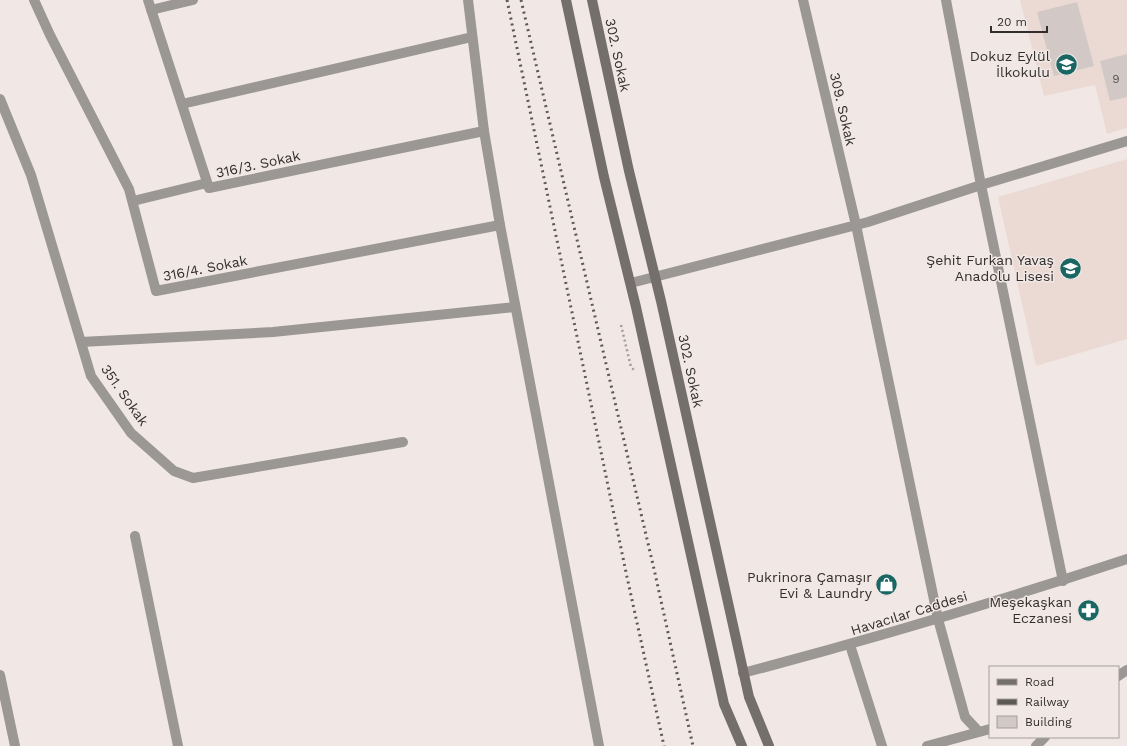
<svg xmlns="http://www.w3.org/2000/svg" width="1127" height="746" viewBox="0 0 1127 746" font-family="'Work Sans',sans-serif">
	<rect width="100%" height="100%" fill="#f1e8e5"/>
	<!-- built -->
	<path fill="#ebd9d4" d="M1020,0h107v128l-20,6 -12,-49 -51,11z
		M1127,159v180l-91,27 -38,-169z"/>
	<!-- building -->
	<path fill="#d2c9c6" d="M1077,2l17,64 -40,10 -17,-64z
		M1127,54v43l-17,4 -10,-40z"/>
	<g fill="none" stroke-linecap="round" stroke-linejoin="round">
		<!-- path -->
		<path stroke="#a29b99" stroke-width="2.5" stroke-dasharray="2 3" stroke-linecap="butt" d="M621,325l10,42 3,3"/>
		<!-- minor -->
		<path stroke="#9a9795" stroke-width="10" d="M34,0l16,35 79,154 27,102 344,-66
			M148,0l61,188 275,-57
			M803,0l53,225 82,394 27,98 14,15
			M946,0l35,185 82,396
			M151,10l42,-10
			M0,99l31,76 60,201 40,57 43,38 19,7 210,-36
			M182,104l290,-67
			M133,201l74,-18
			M631,283l237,-61 113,-37 146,-44
			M81,342l192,-10 242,-25
			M135,536l43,210
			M850,645l32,101
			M0,675l15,71
			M1118,676l9,-6
			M927,746l63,-17
			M1036,746l9,-9"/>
		<!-- tertiary -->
		<path stroke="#9a9795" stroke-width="10" d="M468,0l16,131 16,94 99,521
			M743,673c129,-34 257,-72 384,-114"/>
		<!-- secondary -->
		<path stroke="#746f6d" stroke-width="10" d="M566,0l38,177 32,130 88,397 18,42
			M592,0l37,171 32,130 88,396 20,49"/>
		<!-- rail -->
		<path stroke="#5d5957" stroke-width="3" stroke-dasharray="2 4" stroke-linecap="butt" d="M507,0l120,577 37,169
			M521,0l133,569 39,177"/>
	</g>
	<!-- icons -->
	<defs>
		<symbol id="school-disc" viewBox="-11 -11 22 22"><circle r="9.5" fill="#196663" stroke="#f1e8e5"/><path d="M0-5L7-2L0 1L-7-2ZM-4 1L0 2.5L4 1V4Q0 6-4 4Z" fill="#fff"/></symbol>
		<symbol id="shop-disc" viewBox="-11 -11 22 22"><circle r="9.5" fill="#196663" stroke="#f1e8e5"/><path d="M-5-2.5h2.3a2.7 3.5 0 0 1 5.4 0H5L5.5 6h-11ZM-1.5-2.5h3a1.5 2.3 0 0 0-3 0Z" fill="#fff"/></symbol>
		<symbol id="pharmacy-disc" viewBox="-11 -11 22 22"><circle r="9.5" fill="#196663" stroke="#f1e8e5"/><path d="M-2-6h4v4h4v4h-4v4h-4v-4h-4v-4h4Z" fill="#fff"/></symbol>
	</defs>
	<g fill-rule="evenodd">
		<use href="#school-disc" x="1054" y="52" width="25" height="25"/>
		<use href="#school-disc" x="1058" y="256" width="25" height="25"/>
		<use href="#shop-disc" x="874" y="572" width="25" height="25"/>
		<use href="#pharmacy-disc" x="1076" y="598" width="25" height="25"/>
	</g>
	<g text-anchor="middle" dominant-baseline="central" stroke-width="3" stroke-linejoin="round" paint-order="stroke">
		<!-- number labels -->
		<g font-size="12" fill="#595553">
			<text x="1116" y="79">9</text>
		</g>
		<!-- street labels -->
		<g font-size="14" fill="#312e2d" stroke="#f1e8e5">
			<text transform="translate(618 55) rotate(78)">302. Sokak</text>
			<text transform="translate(843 109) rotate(77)">309. Sokak</text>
			<text transform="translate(258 164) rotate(-12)">316/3. Sokak</text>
			<text transform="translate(205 268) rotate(-11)">316/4. Sokak</text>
			<text transform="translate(691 371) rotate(78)">302. Sokak</text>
			<text transform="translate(125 395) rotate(55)">351. Sokak</text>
			<text transform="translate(909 613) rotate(-17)">Havacılar Caddesi</text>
		</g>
		<!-- poi labels -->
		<g font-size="14" fill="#312e2d" stroke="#f1e8e5" text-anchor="end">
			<text x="1050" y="56">Dokuz Eylül<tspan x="1050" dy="16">İlkokulu</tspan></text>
			<text x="1054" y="260">Şehit Furkan Yavaş<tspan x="1054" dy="16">Anadolu Lisesi</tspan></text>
			<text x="872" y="577">Pukrinora Çamaşır<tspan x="872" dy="16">Evi &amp; Laundry</tspan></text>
			<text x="1072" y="602">Meşekaşkan<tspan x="1072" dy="16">Eczanesi</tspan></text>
		</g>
	</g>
	<!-- legend -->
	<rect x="989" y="666" width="130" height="72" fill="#f1e8e5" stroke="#a49e9b"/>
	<rect x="997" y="679" width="20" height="6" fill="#746f6d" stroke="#a49e9b"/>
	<text x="1025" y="686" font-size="12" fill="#312e2d">Road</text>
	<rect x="997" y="699" width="20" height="6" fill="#5d5957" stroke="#a49e9b"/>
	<text x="1025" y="706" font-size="12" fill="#312e2d">Railway</text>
	<rect x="997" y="716" width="20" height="12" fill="#d2c9c6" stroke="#a49e9b"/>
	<text x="1025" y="726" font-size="12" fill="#312e2d">Building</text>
	<!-- scale -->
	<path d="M991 26v6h56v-6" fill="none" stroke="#312e2d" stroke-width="2"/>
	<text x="997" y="26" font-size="12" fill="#312e2d" stroke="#f1e8e5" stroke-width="3" paint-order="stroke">20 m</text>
</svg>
